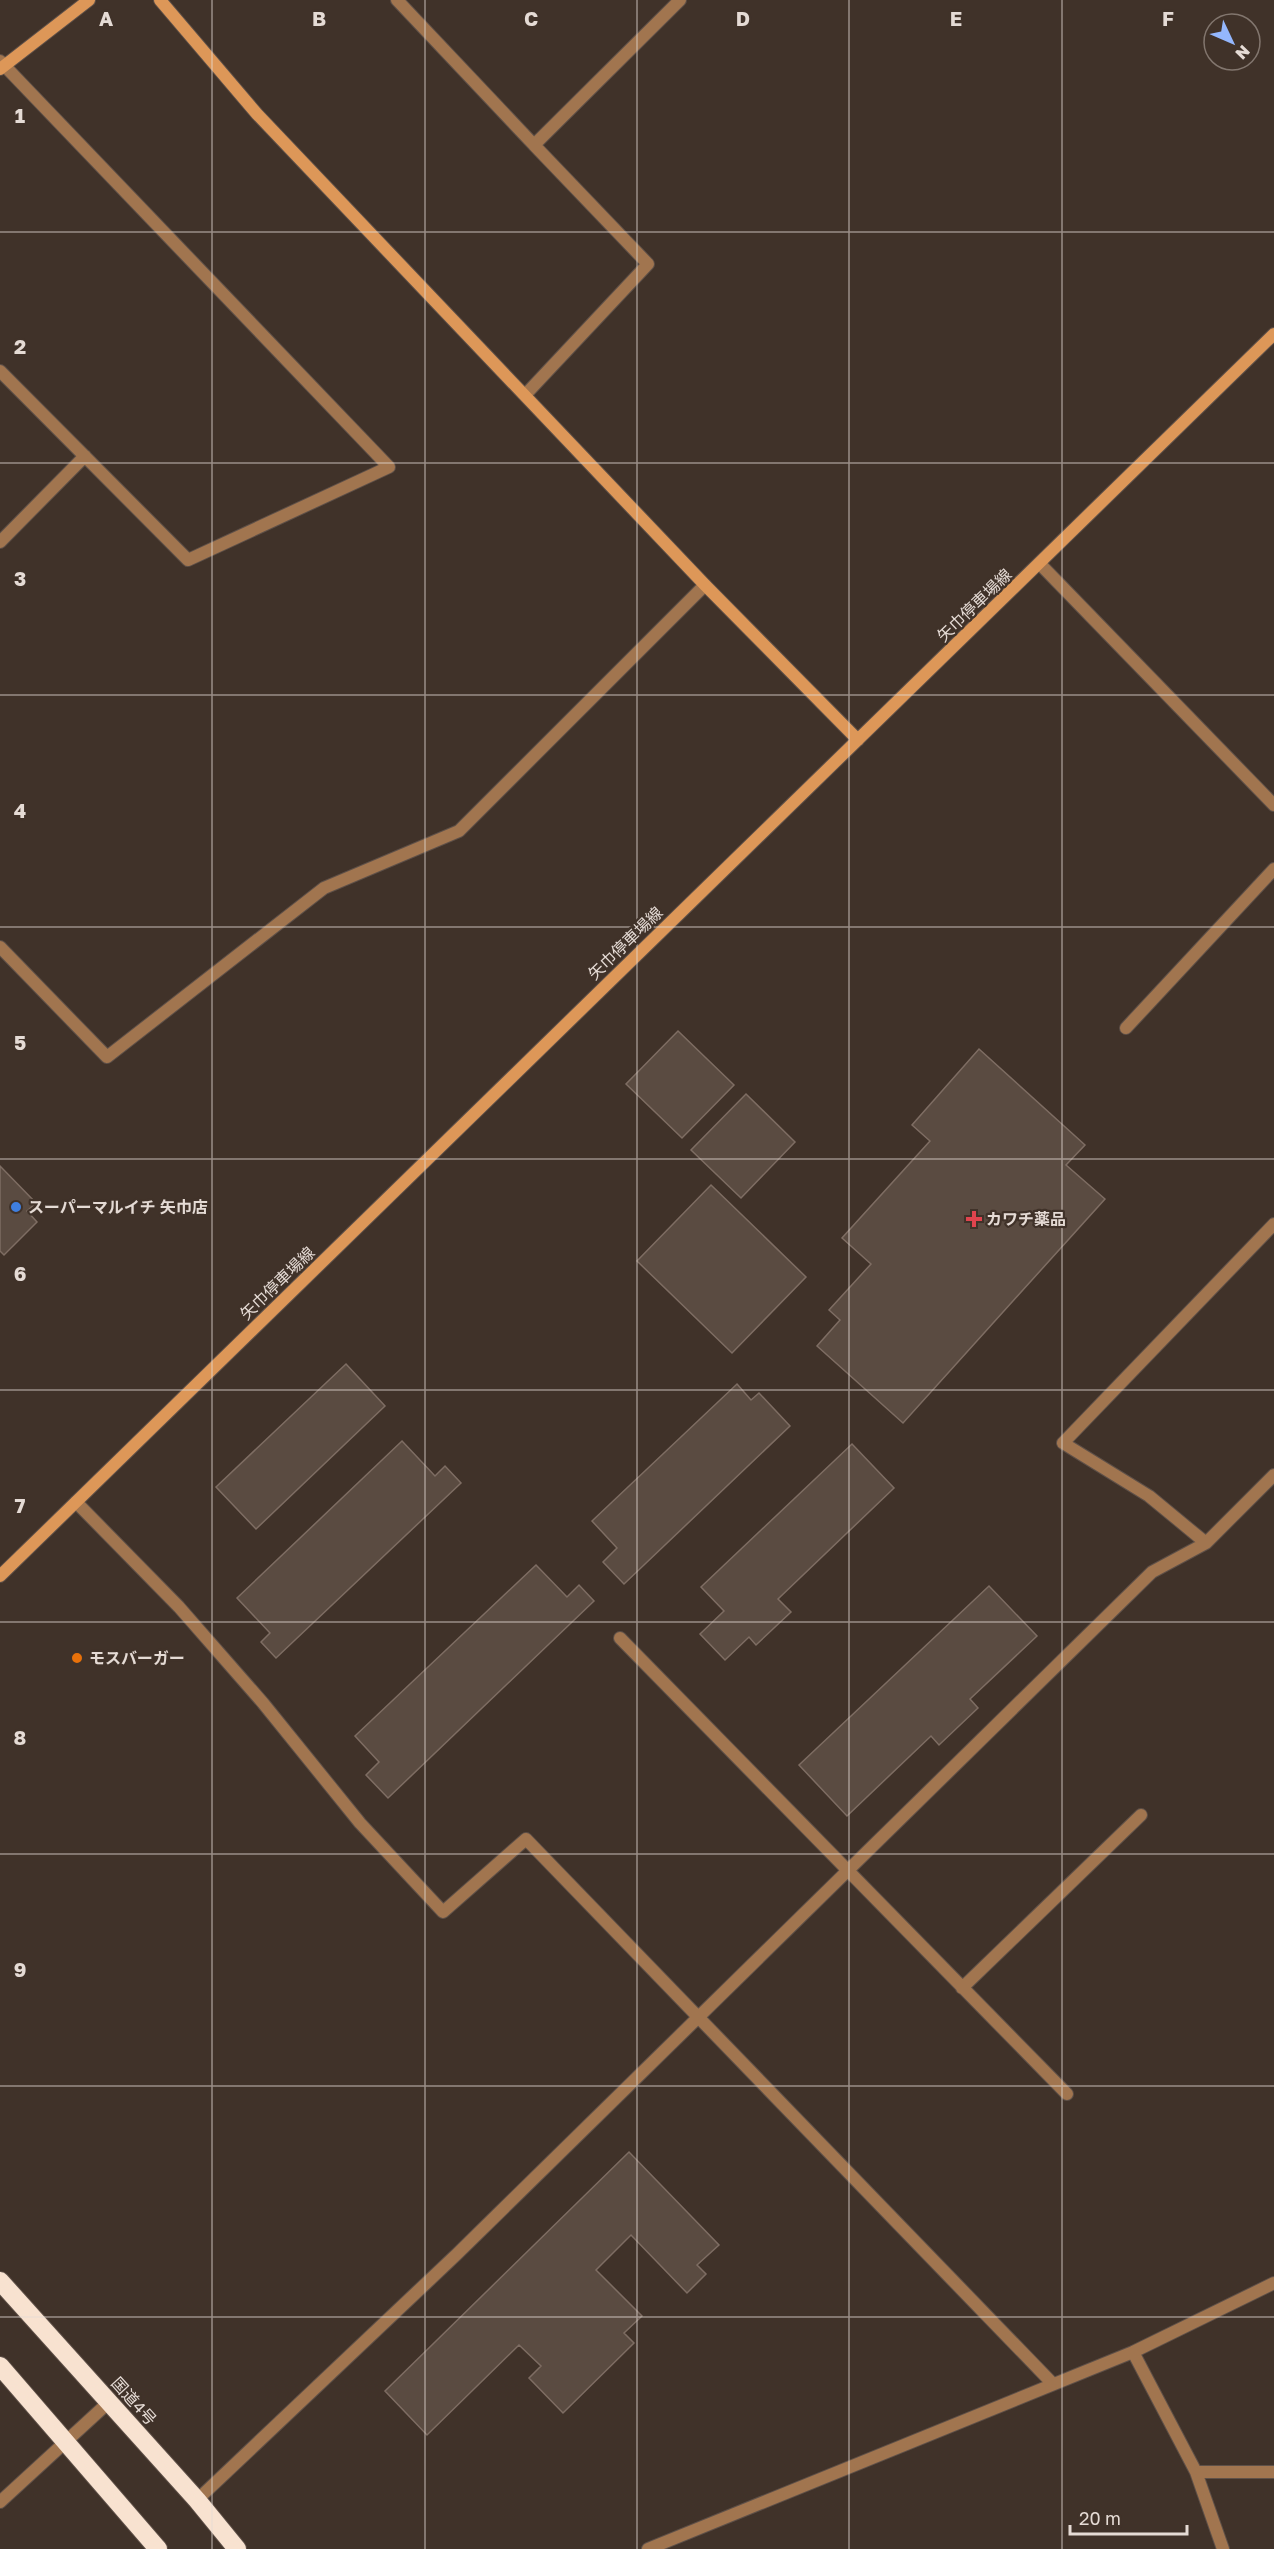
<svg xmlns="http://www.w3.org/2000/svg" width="1274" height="2549" viewBox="0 0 1274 2549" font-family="'Golos Text','Noto Sans JP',sans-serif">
	<rect width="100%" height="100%" fill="#403229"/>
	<!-- building -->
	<path fill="#5a4b41" stroke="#7e6d63" stroke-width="1.5" d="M678,1031l56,54 -52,53 -56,-54z
		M979,1049l106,96 -19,20 39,34 -202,224 -86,-77 23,-26 -11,-10 42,-46 -29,-26 88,-97 -18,-16z
		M746,1094l49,48 -54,56 -50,-48z
		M0,1166l36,37 -9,8 10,11 -33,33 -4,-4z
		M711,1185l95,92 -74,76 -95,-92z
		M346,1364l39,42 -129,123 -40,-42z
		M737,1384l14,16 8,-7 31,33 -166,158 -21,-22 14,-14 -25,-27z
		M402,1441l33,35 10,-10 16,17 -185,175 -15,-16 9,-9 -33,-35z
		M852,1444l42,44 -116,111 13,13 -35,33 -7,-8 -24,23 -25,-26 24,-23 -23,-24z
		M536,1565l31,32 12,-12 15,16 -206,197 -22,-23 13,-13 -24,-26z
		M989,1586l48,50 -67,63 8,9 -39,37 -8,-9 -84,80 -48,-51z
		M629,2152l90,93 -22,20 9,9 -19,19 -56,-58 -35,35 46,46 -18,17 10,10 -71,70 -34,-35 12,-12 -22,-21 -92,90 -42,-44z"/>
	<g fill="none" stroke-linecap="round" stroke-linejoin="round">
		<defs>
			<path id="street" d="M397,0l137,145 146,-145
				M0,61l389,406 -201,93 -188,-189
				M526,394l122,-130 -114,-119
				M0,542l85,-86
				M1040,564l234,241
				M0,947l107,110 217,-169 135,-57 246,-246
				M1126,1028l148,-159
				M76,1502l103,105 84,96 97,120 83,89 83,-73 527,545
				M1206,1543l-57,-47 -86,-53 211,-219
				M620,1638l447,456
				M962,1988l179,-173
				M1133,2352l63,120 27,77
				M1196,2472h78
				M197,2500l260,-246 695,-682 54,-29 68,-68
				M0,2502l109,-100
				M648,2549l485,-197 141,-69"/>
			<path id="secondary" d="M160,0l97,114 448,471 153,155
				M0,69l89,-69
				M0,1576l1274,-1242"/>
			<path id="highway" d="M0,2281l197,219 40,49
				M0,2366l158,183"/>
		</defs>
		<!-- street casing -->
		<use href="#street" stroke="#5e5048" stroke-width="14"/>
		<!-- secondary casing -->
		<use href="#secondary" stroke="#5e5048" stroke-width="14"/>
		<!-- highway casing -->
		<use href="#highway" stroke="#5e5048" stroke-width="20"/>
		<!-- street -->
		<use href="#street" stroke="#a1754f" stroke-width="12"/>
		<!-- secondary -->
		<use href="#secondary" stroke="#dd9758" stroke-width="12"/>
		<!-- highway -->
		<use href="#highway" stroke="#f8e2d0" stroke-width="18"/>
	</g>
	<!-- grid -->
	<path fill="none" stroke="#e5dbd5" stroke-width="1.5" stroke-opacity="0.55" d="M212,0v2549M425,0v2549M637,0v2549M849,0v2549M1062,0v2549M0,232h1274M0,463h1274M0,695h1274M0,927h1274M0,1159h1274M0,1390h1274M0,1622h1274M0,1854h1274M0,2086h1274M0,2317h1274"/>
	<!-- markers -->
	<circle fill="#3f7fe0" stroke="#403229" stroke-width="2" cx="16" cy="1207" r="6"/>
	<path fill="#e0444e" stroke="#403229" stroke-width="2" d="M971 1210h6v6h6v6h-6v6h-6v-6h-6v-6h6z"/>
	<circle fill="#e8710a" stroke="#403229" stroke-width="2" cx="77" cy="1658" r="6"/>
	<g text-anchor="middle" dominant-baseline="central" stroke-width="4.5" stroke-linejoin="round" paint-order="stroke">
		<!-- street labels -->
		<g font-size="16" fill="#e5dbd5" stroke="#403229">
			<text transform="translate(974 605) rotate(-44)">矢巾停車場線</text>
			<text transform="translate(625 943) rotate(-44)">矢巾停車場線</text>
			<text transform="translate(277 1283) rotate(-44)">矢巾停車場線</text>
			<text transform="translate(134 2401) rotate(48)">国道4号</text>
		</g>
		<!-- poi labels -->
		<g font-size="16" font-weight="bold" fill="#e5dbd5" stroke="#403229" text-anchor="start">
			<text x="28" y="1207">スーパーマルイチ 矢巾店</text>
			<text x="986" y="1219">カワチ薬品</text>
			<text x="89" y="1658">モスバーガー</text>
		</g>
	</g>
	<g font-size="20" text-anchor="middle" font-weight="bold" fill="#e5dbd5" stroke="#403229" stroke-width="4.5" stroke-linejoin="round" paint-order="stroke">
		<text x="106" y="26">A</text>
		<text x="319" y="26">B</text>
		<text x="531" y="26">C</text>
		<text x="743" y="26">D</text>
		<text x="956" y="26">E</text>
		<text x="1168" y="26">F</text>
		<text x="20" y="123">1</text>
		<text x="20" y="354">2</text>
		<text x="20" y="586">3</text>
		<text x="20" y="818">4</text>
		<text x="20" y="1050">5</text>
		<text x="20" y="1281">6</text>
		<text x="20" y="1513">7</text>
		<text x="20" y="1745">8</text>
		<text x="20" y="1977">9</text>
	</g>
	<!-- north arrow -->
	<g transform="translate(1232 42) rotate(134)"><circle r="28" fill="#403229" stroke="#82766e" stroke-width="1.5"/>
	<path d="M0-4.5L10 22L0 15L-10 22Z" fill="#94b7fd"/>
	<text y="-9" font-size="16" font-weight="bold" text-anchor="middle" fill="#e5dbd5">N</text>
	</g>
	<!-- scale -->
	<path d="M1070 2525v9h117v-9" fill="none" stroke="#e5dbd5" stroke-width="3"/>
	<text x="1079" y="2525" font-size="18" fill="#e5dbd5" stroke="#403229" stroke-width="4.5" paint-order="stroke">20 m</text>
</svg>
